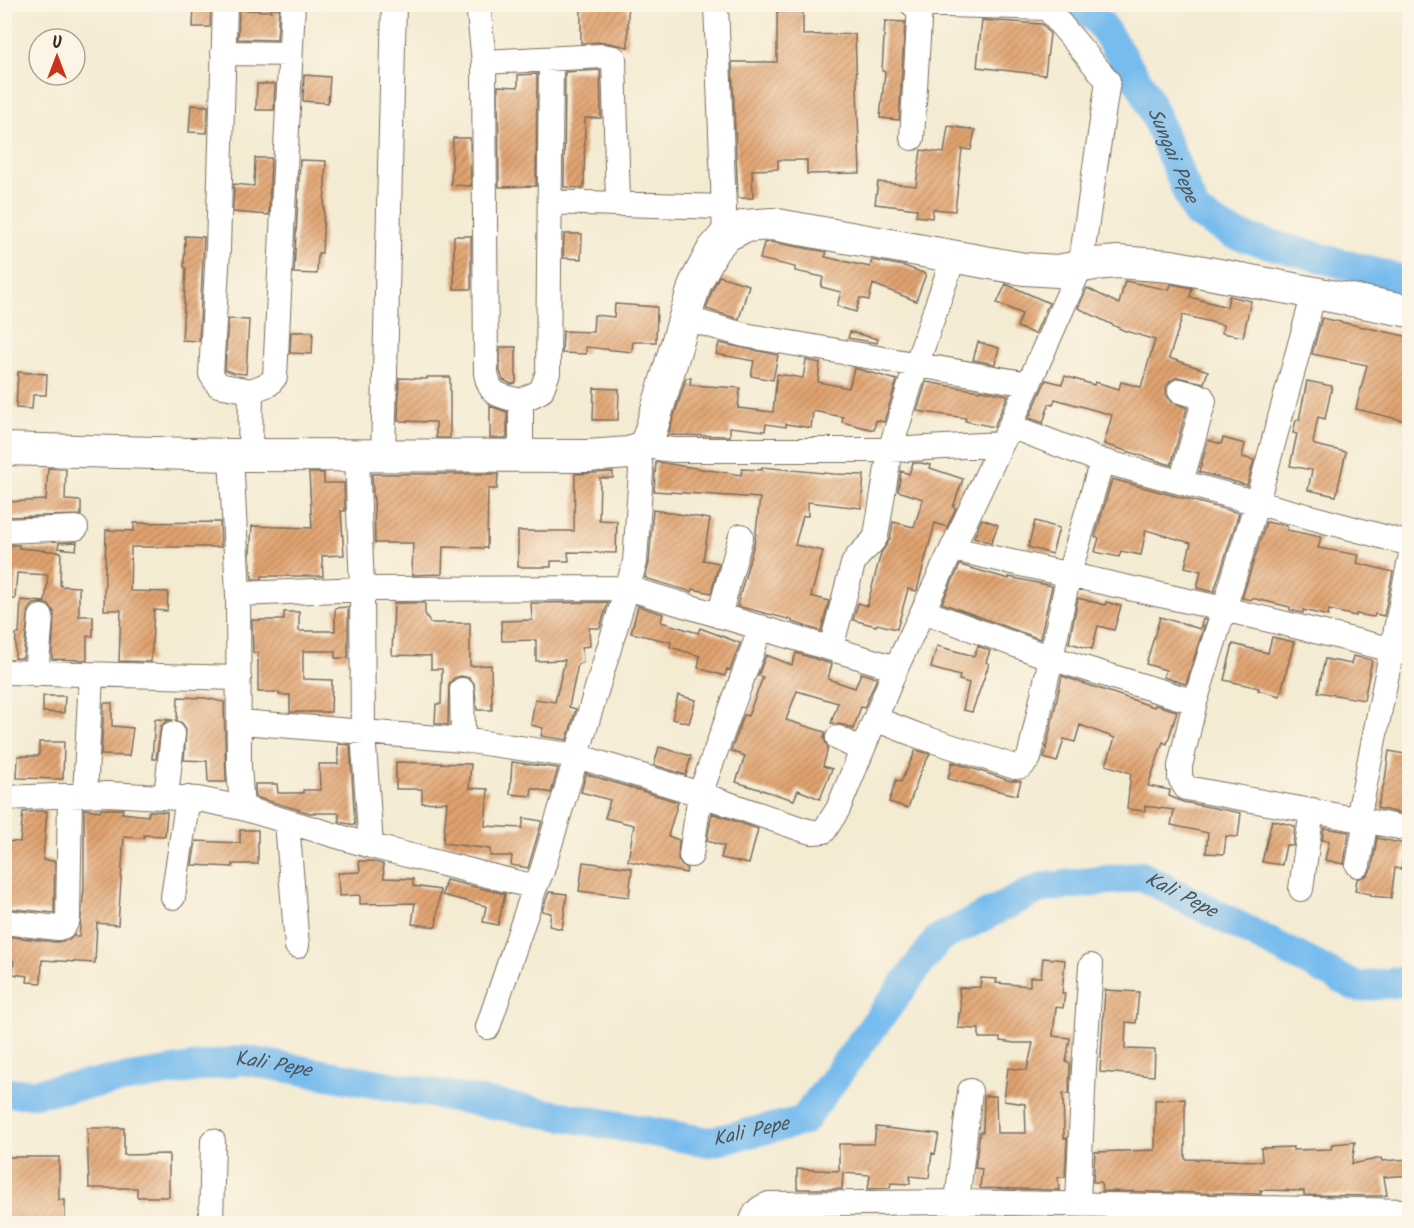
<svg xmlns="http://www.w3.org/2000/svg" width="1414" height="1228" viewBox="0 0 1414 1228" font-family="Kalam,sans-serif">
	<defs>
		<pattern id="building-hatch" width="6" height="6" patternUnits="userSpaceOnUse" patternTransform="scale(1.5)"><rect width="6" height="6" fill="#e0a370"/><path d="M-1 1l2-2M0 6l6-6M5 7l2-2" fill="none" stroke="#b7855b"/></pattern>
	</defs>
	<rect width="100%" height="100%" fill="#fcf5e5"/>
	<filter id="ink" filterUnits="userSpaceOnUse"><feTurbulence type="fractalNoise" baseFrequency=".0167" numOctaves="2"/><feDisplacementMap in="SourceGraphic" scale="12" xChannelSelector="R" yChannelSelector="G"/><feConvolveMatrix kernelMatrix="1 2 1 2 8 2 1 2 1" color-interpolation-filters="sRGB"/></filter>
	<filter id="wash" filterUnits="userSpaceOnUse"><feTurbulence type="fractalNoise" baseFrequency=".008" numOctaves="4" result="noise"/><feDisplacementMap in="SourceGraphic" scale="24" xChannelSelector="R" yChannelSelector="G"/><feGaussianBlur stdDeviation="1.35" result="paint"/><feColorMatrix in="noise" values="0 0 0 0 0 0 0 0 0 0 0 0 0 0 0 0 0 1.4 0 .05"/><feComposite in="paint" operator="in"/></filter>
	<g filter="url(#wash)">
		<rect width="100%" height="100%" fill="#f4ebd3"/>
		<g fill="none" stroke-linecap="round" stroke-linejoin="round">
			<!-- river -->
			<g stroke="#77bcee" stroke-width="30">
				<path id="s1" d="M1079,4l21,19 44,67 52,123 37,21 177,48"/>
				<path id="s2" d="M4,1093h30l209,-33 466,82 94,-21 135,-182 102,-51 102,-12 215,111 53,-6"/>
			</g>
		</g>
		<g id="blocks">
			<!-- building -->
			<path fill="url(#building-hatch)" d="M194,4h17l-1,23h-17z
				M581,6h47v41l-24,-5 -23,1z
				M271,8h8l-2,32 -39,-1 1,-29 32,1z
				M777,12h26v23l52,-1 5,139 -53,1v-14h-29v9l-26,1 1,28h-15l-6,-136h45z
				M982,20l60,4 8,10 -5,41 -68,-8z
				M885,21l20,1 -6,98 -19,-2 5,-46 -3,-1z
				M600,70l1,48h-16l-1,70 -20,-1 1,-115z
				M537,74l-1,112 -37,1 -1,-101 20,1v-12z
				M304,75l26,2 -2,26 -25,-2z
				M257,84h18l-1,26h-18z
				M191,105l17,1 -1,27 -18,-1z
				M948,126l27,4 -4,20 -9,-1 -7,62 -22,-2 -1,9 -16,-2 1,-7 -42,-5 3,-22 38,4 5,-36 23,3z
				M453,138h17l1,48 -20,-1z
				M255,158h16l-2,57 -36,-3 1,-28 20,2z
				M300,160l26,1 -4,92h-4l-1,21 -23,-1z
				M564,234h18l-1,25 -18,-1z
				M185,236l19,1 -5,104 -17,-1 4,-72 -2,-1z
				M454,236h17v53h-17z
				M771,242l56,10 -2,5 45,10 2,-7 32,6 22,8 -10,27 -43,-17 -4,16 -9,-2 -4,14 -19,-6 4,-14 -20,-5 2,-10 -28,-6v-4l-35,-8 4,-16z
				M719,276l30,9 -10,34 -33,-10 6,-18z
				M1125,281l44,9 2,-6 21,4 -2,9 37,10 2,-11 22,5 -8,36 -21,-4 1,-8 -40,-10 -14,43 39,13 -4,12 -27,-6 -7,4 -4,6v7l4,7 17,7 -16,57 -67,-21 8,-29 -57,-16 -2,6 -4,-1 -6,19 -14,-5 17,-38 16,4 3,-8 29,9 1,-3 24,7 2,-7 20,5 14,-47 -32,-10 -45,-22 9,-20 32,16z
				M1006,284l43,19 -14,31 -18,-7 5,-13 -25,-11z
				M615,304l42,3 -1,35h-23l-1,10 -46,-5v7l-24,-1 1,-22 30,1 1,-17 20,2z
				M1322,318l88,19v85l-54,-13 11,-44 -55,-11z
				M228,319l21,1 -3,54 -12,-1 -9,-3z
				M291,332h22l-1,22 -22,-1z
				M850,332l28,7 -1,4 -29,-5z
				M978,342l21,6 -4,16 -22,-4z
				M719,343l59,12 -5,25 -22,-4 3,-15 -38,-7z
				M500,347h16v36l-5,1 -8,-4 -3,-9z
				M806,360l14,3 -2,19 31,6 5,-20 43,12 -13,42 -8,-2 -2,10 -32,-8 1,-5 -30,-6 -2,17 -25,-4v3l-20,-3 -1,7 -35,-4v9l-62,-1 18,-57h5l-1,7 50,3 -2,20 35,4 4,-38 26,4z
				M18,372l29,2 -1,21h-13l-1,14 -16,-1z
				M427,377h23v61h-14v-16l-38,-1 1,-43 28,1z
				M1307,381l25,5 -7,33 -7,-2 -5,26 2,2 31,7 -10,44 -28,-6 4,-20 -22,-4 7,-32 -4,-1 3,-13h3z
				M926,382l53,9 1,-1 28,5 -14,32 -29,-6 1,-3 -49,-7z
				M594,388l25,1 -1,31h-25z
				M490,406l17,6v26h-17z
				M1223,438l22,6 -3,13 12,3 -7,25 -48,-13 9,-32 13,4z
				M656,462l85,13 1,-6 20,1v-3l72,7 30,1 -3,33 -53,-6v14h-5l-8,29 28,6 -12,45 18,5 -8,30 -29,-9v-2l-55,-14 18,-66 5,-42 -106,-7z
				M913,463h8l10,2 -1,3 33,11 -10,28 3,1 -9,19 -12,-4 -18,67 -1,1 -8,-2 -11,40 -20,-5 -1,2 -23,-6 5,-17 9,3 14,-53 9,-14 3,-17 21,5 9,-28 -25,-8 3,-20 8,3z
				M48,468l18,1 -1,31 16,1v14l-77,2v-15l42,-2z
				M613,472v6h-13l-1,42 18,1 -1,32 -48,-1 1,9h-18v6h-33v-36h56l1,-57z
				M309,473h15v10h20l1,28h-4l3,44 -22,1 1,20h-61v3h-10l-2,-26 2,-27 60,2z
				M372,474h126l-1,15h-9l-1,59 -44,-1 -1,27 -30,1 1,-32h-38l-1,-45h-1z
				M1112,479l127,34 -25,79 -17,-4 4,-17 -16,-4 6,-24 -45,-13 -5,25 -20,-4 -2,6 -24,-5 4,-14 -4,-1z
				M653,510l57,9 -7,41 16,3 -8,30 -18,-4 -1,3 -3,-1 -44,-13 4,-15z
				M982,519l16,6 -7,18 -17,-6z
				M1035,521l24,7 -7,26 -24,-7z
				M220,522l1,25h-90l-1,44 38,1 -1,19 -13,-1 -3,52 -32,-1 2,-51h-17l2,-80 28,1v-8z
				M1266,522l21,4v4l34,7 -3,11 41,7 -2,8 36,9 -9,44 -9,-2 -1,3 -18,-3v2l-27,-6 -1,6 -25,-6v3l-13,-3v-3l-38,-9 -1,2 -9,-2z
				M77,542l-1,8 -18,-2 1,-5z
				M4,545h15v3l42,4 -1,32 1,2 18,1v29h14v20h-6v24l-35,-1 2,-47 -5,-7 -7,-2 -8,1 -5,5 -6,49h-8l1,-24h3l2,-34 24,2 3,-27 -31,-2 -2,26h-11z
				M960,565l49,14v-2l43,9 -12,53 -98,-36z
				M1078,598l27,7 1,-3 15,4 -7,24 -16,-4 -6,23 -23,-6z
				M608,602l-8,26h-11l1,18 -8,1 1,16 -5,1 -9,43 7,2 -9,31 -26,-4 2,-8 -12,-3 4,-26 20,3 10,-42 -29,1v-21l-34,1 -1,-20 31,-1 -1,-17z
				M394,603h31v10l5,10h40v43l21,-1 1,45h-15l-3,-27 -5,-5 -8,-2 -7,2 -5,6 -1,41 -13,-2 1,-19h5l1,-35h-11v-13l-39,-1z
				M638,606l25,8 -2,8 37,11 2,-5 40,15 -10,27 -3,-1 -2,7 -27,-8 2,-12 -30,-9 1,-5 -40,-9z
				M348,607v51h-13v-7h-32v28l29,1 -1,32h-41v-17h-11v-3h-21v-39h-5l-1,-33h32v-8h15v19h36v-23z
				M1160,617l40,12 3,-10 3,1 -20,64 -23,-7 3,-7 -20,-6z
				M1272,637l22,5 -14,54 -22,-6 1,-2 -35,-8 9,-36 35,9z
				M937,646l37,10 4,-10 12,5 -4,11 3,2 -17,48 -9,-2 6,-27 -10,-3 1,-4 -29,-8z
				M796,653l36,11 -4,15 27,9 6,-15 16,5 -13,30 -3,-1 -8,22 -9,-4 -13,-2 7,-20 -41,-12 -11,29 39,12 -1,7 4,9 -5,18 9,3 -12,30 -22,-9 -4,10 -58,-18 9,-26 -14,-5 13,-36 4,1 15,-39 -5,-1 8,-21 26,10z
				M1353,656l19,4 -8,40 -46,-8 7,-33 26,5z
				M1062,676l92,31 1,-2 22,6 -10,33 -4,-2 -15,44 22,4 -1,6 14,6 58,11 -3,24 -12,-1 -2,18 -18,-1 2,-20 -37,-8 3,-15 -29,-4v5l-18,-2 4,-36 -25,-8 9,-27 -35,-13 -5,17 -11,-3 -7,23 -13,-4z
				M678,695l18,5 -7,23 -17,-4z
				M43,696h22l-1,17 -21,-1z
				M178,697l27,1 19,4 2,80h-18l-1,-21 -23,-1 2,-31 -4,-6 -7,-3h2z
				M104,703h8v23l21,2 -4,28 -28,-1z
				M155,719l18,1 -6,1 -6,5 -5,33h-4z
				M39,742h25l-1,37 -46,-1 1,-22h21z
				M338,744l12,1 5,80 -16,-3v-9h-29l-55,-16v-13h22l1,9h25v-3h17l-1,-26h19z
				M659,747l32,9 -5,19 -32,-10z
				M916,750l14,4 -10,19 -12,35 -19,-6 7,-22 5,2z
				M1389,751l21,4v57l-9,-1 -1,2 -23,-5 8,-28z
				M396,762l75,2 -2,24 19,1 -3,37 37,2 2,-10 18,3 -14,47 -17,-3 1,-9h-22v-7l-47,-6 4,-41 -25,1v-14h-26z
				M512,762l46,6 -7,25 -19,-5 -1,8 -21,-2z
				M952,762l59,19h10l-4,14 -69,-16z
				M586,774l92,28 -10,34 11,4 -1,20 4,6 5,2 -1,5 -58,-12 6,-36 -29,-7 5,-18 -29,-8z
				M84,809l16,2 1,-2h22l-1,4 26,3 1,-5 18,1 -2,24 -21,-1v3l-20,-1 -6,88 -21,-2 -2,40 -53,-3 -1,23 -14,-1 1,-6 -15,-2 1,-13 -10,-1v-24l52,6 13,-2 4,-4 6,1 5,-49z
				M47,811l-4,49 12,1 -1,52 -50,-5v-67l16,1 3,-30z
				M712,813l46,16 -9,35 -28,-6 3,-12 -17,-5z
				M1272,820l23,6 -2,20 -7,-1 -4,20 -20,-3z
				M1324,828l25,4 -5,32 -19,-4 4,-19 -7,-1z
				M240,830h18v34h-25v3l-41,-2 4,-24 44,2z
				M1377,838l28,6 -4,25 -6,-1 -4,30 -20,-2v-2l-16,-3 2,-12 11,-4 4,-7z
				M359,861h12l12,3 1,14 29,1v7l27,4 -4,37 -24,-3 3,-21 -55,1v-9l-21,1 -1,-23 22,-1z
				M583,862l49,6 -3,29 -50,-6z
				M446,880l59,14 -7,31 -15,-3 3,-16 -44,-11z
				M549,892l18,2 -5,35 -13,-3 2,-13 -9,-2z
				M1043,958l22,2 -3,33h3l-2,15 -7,-1 -3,29 17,2 -4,24 4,1 -1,31 -6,-1 1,45h3l-2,39h-7l1,13 -79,-2 2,-19 -7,-1 5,-36h3l1,-36h12l1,37h29l-1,-29 -21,-3 4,-33 19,2 6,-27h-18l-15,-2v-3h-21v-9l-21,-1 1,-15h2l-2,-25 21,-1 1,-9 16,1 -1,4 34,3v-9h11z
				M1105,990l34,2 -3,31 -10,-1 -1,27 30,1 -1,26 -54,-4z
				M1185,1099v60l77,2 -1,-13 32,-1v3l38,-1 1,-5 23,-2 -3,22 29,-6 1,3 28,-2v16l-26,2 3,18 -7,1 -76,-1v-4l-44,-1 1,4 -159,-3 -1,-9h-8l2,-30 60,-2v-50z
				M876,1127l63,7 -4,20 -3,-1 -3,25 -19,-2v8l-19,-1 -1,5 -22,1 2,-14 -27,-2 -1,16h-45v-20l42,2v-27h35z
				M87,1128h37v27l45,-1v43h-32v-9h-48z
				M4,1157h55v43h6v24h-61z"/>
		</g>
	</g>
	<g filter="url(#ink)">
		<use href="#blocks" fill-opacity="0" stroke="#7c6e5d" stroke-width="1.5"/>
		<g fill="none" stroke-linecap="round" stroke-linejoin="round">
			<defs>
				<path id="minor" d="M225,4l-7,245 -7,125 7,11 33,6
					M478,4l6,58
					M716,4l9,232
					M223,53l67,1
					M912,138l8,-133
					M550,202l174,5
					M1314,293l-57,209 -33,107 186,45
					M684,318l60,17 285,49
					M1180,391l22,6 2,4 -23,81
					M521,401c-21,-6 -31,-4 -35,-28l-2,-311 118,-6 12,2 4,145
					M1010,426l92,35 308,83
					M646,443l12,5 16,2h216l110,-6
					M231,455l7,139 1,173 3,41
					M250,455l1,-64 18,-7 6,-7 18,-373
					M521,455v-54l20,-10 7,-18 3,-314
					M383,456l11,-452
					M1102,461l-33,113 -18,84 144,44 -15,64v12l6,10 224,41
					M4,531l72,-3
					M953,549l271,60 -29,93
					M238,594l124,-5 -5,-133
					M719,616l22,-80
					M831,648l22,-84c7,-14 18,-17 23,-28l14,-86 26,-84 38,-110
					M4,672l235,6
					M36,674l5,-57
					M462,690l1,50
					M875,719l44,17 96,31 7,-1 7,-8 22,-100 -128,-47
					M240,722l223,18 114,16 123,38 104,36 9,2 11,-1 14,-22 58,-141 114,-242 70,-158 28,-187 -61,-73 -135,-4
					M838,738l24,12
					M85,795l6,-119
					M166,796l7,-62
					M4,798l104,-4 90,5 44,9 129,38 164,41 7,-16 93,-309 6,-91 -3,-21
					M1358,819l52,-260
					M287,822l10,124
					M371,846l-8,-113 -1,-144 265,-1 269,80
					M691,855l9,-61 61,-167
					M1358,865l8,-45
					M1301,889l11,-79
					M173,897l15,-99
					M4,922l54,6 6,-2 4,-7 2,-123
					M488,1027l47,-140
					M957,1202l13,-111
					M211,1224l2,-83
					M751,1224c3,-12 7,-16 18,-20l188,-2 453,9
					M1077,1224l7,-156 7,-102"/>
				<path id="major" d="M4,449l227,6 357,1 41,-3 9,-3 8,-7 4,-10 45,-149 18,-34 12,-14 20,-10 27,-2 252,45 34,2 36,-7 24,-2 53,4 239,45"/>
			</defs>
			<!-- minor casing -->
			<use href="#minor" stroke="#7c6e5d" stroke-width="26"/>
			<!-- major casing -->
			<use href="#major" stroke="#7c6e5d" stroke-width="34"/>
			<!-- minor -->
			<use href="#minor" stroke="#fff" stroke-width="24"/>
			<!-- major -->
			<use href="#major" stroke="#fff" stroke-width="32"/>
		</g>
	</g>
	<g text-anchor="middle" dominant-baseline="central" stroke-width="4.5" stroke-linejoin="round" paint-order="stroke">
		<!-- water labels -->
		<g font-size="20" font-style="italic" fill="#4d565c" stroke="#fcf5e5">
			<text stroke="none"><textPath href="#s1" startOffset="180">Sungai Pepe</textPath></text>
			<text stroke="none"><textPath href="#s2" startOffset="1298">Kali Pepe</textPath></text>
			<text stroke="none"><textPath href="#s2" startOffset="272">Kali Pepe</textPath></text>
			<text stroke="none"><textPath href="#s2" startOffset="758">Kali Pepe</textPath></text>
		</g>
	</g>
	<!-- margin -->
	<rect width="1414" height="1228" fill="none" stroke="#fcf5e5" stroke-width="24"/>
	<!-- north arrow -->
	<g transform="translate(57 57)"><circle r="28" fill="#fcf5e5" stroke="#afa495" stroke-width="1.5"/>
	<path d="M0-4.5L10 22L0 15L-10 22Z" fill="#c8321e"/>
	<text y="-9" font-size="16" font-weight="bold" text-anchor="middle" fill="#3b2a1e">U</text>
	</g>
</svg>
